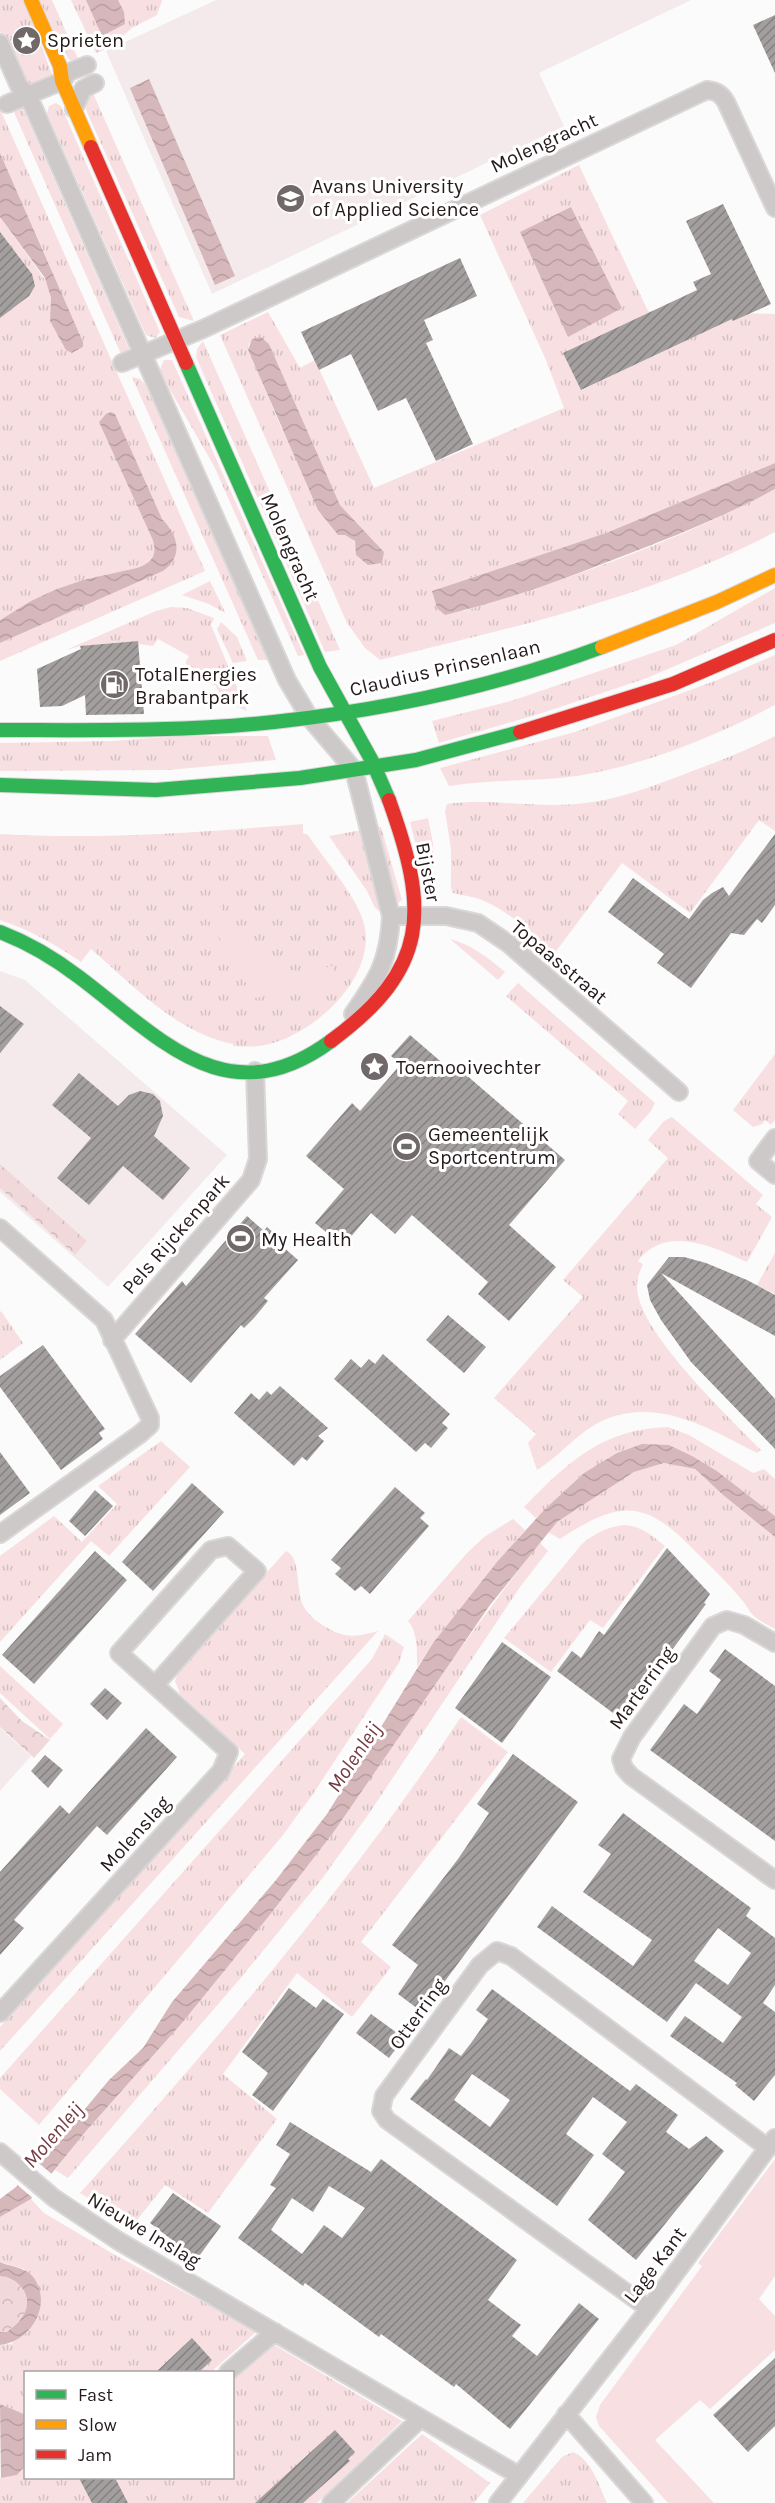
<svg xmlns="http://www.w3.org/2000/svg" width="775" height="2503" viewBox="0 0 775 2503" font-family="Karla,sans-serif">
	<defs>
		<pattern id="grass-tufts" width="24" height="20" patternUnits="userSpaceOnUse" patternTransform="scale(1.5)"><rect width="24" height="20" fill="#f8e0e2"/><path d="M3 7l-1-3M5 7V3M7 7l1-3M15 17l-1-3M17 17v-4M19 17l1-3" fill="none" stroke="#d4c0c1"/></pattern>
		<pattern id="forest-crowns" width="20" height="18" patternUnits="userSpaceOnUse" patternTransform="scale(1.5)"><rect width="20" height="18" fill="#f1d9db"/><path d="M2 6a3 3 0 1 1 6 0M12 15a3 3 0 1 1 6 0" fill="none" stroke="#cebabb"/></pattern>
		<pattern id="water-waves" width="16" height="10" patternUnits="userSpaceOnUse" patternTransform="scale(1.5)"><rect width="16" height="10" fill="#d6b8bb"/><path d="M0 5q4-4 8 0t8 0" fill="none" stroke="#b89ea0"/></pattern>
		<pattern id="building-hatch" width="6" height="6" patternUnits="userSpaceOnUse" patternTransform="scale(1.5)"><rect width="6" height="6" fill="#a49f9f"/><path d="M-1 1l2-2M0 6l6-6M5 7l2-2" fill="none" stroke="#858181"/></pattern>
	</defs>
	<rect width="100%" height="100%" fill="#fbfbfb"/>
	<!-- built -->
	<path fill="#f4eaeb" d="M216,0h475l-152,73 25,53 -352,168 -106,-243z
		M0,971l25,9 202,175 -119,132 -108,-95z
		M0,1728l31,28 -31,35z"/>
	<!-- grass -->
	<path fill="url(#grass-tufts)" fill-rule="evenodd" d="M0,0h25l27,75 -19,9 -11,-4 -22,-49z
		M37,0h15l27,61 -10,-1z
		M71,0h91v1l-5,14 -25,13 -23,20 -13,5z
		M92,91l102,230 -15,-4 -93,-207 -1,-8z
		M56,103l5,3 99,226 -5,6 -9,-3 -99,-222 2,-7z
		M20,107l3,2 106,240 -8,5 -108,-244z
		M0,109l205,462 -205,90v-18l163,-72 7,-43 -8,-9 -10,19c3,9 5,18 -4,25 -13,12 -46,13 -63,17 -30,8 -59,24 -85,40v-403l48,67 4,21 -2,16 22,32 11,-6v-5l-83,-189z
		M579,165l69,146 3,1 -86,41 17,37 160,-77 33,1v149l-169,70 -174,58 32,20c106,-33 213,-69 311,-122v43c-124,65 -260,95 -395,128l-15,-12 -18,-25 -127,-288 48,-23 32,56 15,-8 59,128 190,-80 -18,-48 -66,-145zM571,208l51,100 -101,-76zM249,343l20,1 71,161 44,47 -27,-4 -4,-9 -8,-4 -64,-108 -33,-77z
		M203,341l137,309 -15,2 -129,-295 1,-8z
		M164,360h8l132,295 -6,1 -84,-190 -45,-78 -9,-19z
		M132,377l8,2 5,5 123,276h-10z
		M210,581l15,31v1l-16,-9 -27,-9z
		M775,588v35l-128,55 -108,36 -100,29 -7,-22 79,-20 165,-56z
		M171,607l16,1 27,10 -3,7 36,86 -25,-11 -6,-14 -19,-9 3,-5 -15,-9 4,-7 -31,-17 -5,7 -15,-2v-3l-57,5 -15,4 90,-39z
		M221,622l16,15 10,24 -14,2 -16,-34z
		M775,655v50c-61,32 -130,60 -198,71 -43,6 -86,3 -128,10l-9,-18 135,-36 140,-51z
		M180,736h88l8,24 -107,10 -169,1v-28l112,-2z
		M775,736v95l-16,-11 -69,93 -68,-50 -68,91c-24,-21 -47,-46 -78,-56 -7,-2 -16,-3 -23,-5l-2,-5v-39l-6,-38 2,-7c42,-6 86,4 129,0 40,-3 77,-18 114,-32 29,-11 58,-22 85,-36z
		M428,818l5,25 1,50 -3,2 -4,-7 -17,-66z
		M303,824v9l5,2c16,24 50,63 56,89 13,50 -45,106 -91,119 -13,4 -27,4 -40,3v-2c-58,-12 -99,-58 -142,-95l-10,13c-26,-18 -51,-32 -81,-42v-86c101,6 202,-2 303,-10z
		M381,827l21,73 -4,3 -23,-75z
		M362,830l22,81 -3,1 -6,-4 -8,-17 -38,-55z
		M450,939c22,6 37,18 55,33l-7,8z
		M518,983l137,120 -4,8 -16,18 -17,-15 10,-13 -122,-105z
		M775,1054v66l-4,5 -6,-5 -3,4 -9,3 -20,-17z
		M672,1117l91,78 -7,9 16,13 -25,45c-34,-15 -81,-38 -109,-1l5,3c-3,7 -6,14 -6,22 -1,44 93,132 124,164l-4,3c-48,-24 -99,-57 -155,-32 -24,11 -42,35 -65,49l-9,-27 8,-9 -42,-36 89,-101 -20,-17 105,-122 -20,-18 16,-19z
		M775,1253v41l-18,-9z
		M1,1311l22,32 -23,17v-48z
		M668,1427l21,8 64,38 11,-4 11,10v37l-58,-45 -48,-26 -85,28 -48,45 -12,-11c44,-45 78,-78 144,-80z
		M161,1441l29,26 -81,89 -18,-15 -91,101v-86l54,-40 28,26 35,-38 -19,-18z
		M664,1463l31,6 28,26 52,42v92c-7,-4 -18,-9 -23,-15 -4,-5 -7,-11 -11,-15 -14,-17 -30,-32 -45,-47 -51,-53 -75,-53 -136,-13l-12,-7 9,-10 77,-50z
		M513,1519l12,11 -92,113 -16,24c0,-14 1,-35 -9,-46l59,-68 17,-16z
		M624,1525c18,1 27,10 41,21l-62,82 -13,-8 -39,52 -47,-34 78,-94c13,-11 25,-17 42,-19z
		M539,1542l9,9 -28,36 -152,228 -47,65 -82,100 -171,198 -13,-8 32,-40 95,-107 87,-107 64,-83 107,-157z
		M286,1551c16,7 9,41 18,56 5,8 12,14 20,19 22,13 31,11 54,5l-378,420v-24l245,-273 -65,-60 -5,-13 4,-11z
		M385,1634l19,13 -5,16 -86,131 -30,41 -244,290 -39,-36v-11l372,-419z
		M0,1666l63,58 -13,15 -50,-46z
		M461,1717l47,35 -147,190 30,25 -39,50 -55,-44 -74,101 54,45 -69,94 -43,-28 -32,40 -53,-32c137,-153 267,-305 381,-476z
		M31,2199l13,14 71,42 142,76 -46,41h-185l-1,43 -25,-11v-59l12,-1 22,-66 -10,-9 -24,-7v-45z
		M271,2343l131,78 -85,82h-317v-25l17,-3 8,-9 1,12h206l1,-100z
		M422,2434l68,49 -16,20h-127z
		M573,2452c19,8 26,34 34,51h-84l39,-46z"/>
	<!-- forest -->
	<path fill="url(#forest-crowns)" d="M0,1164l87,77 -12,14 -75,-67z
		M0,1698l22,23 28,19 -16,18 -34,-31z
		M0,2276c18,1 34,20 24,38 -3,7 -11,13 -17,18h-7z"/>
	<!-- green -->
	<path fill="#f8e0e2" d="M215,899l31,51 10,9 16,7 29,6 32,-6 3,16 -81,16 -54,-91z
		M775,2159v117l-16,23 16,17v34l-65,59 -10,-9 -45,40 59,63h-46l-69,-77 -3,-9 4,-12 102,-139 -4,-3z"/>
	<!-- water -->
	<path fill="url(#water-waves)" d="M86,0h32l6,12 1,12 -23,12z
		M149,79l86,197 -20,9 -85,-197z
		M0,153l83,189v5l-11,6 -6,-3 -16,-29 1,-23 -6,-20 -45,-61z
		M571,207l51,101 -54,29 -48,-105z
		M261,337l8,7 71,161 44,47 -2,11 -14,2 -12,-10 -1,-14 -10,-6h-7l-20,-25 -70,-160 4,-11z
		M111,412l4,2 47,105c16,16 22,37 1,52l-163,72v-23l31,-19 26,-12 26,-9 54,-12c16,-5 21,-14 15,-30l-53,-116 7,-8z
		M775,463v26c-51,28 -105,49 -160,70 -55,22 -112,42 -170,56l-8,-7 -5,-17 174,-58z
		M642,1444l27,1 23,11 25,15 58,45v21l-52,-42 -28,-26 -31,-6 -30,9 -77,50 -67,83 -157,228 -64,83 -87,107 -95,107 -56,69 -31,18v-18l16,-12 23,-29 36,-37 34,-41 34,-32 29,-46 104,-122 51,-66 106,-171 64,-81 47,-52 40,-37 33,-20z
		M0,2262c11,5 26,5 34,16 19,28 -4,64 -34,67v-13h7c6,-5 14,-11 17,-18 10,-18 -6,-37 -24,-38z
		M0,2404l26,11 -1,51 -8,9 -16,3z"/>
	<!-- pier -->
	<path fill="#fbfbfb" d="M34,2159l20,17 -19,24 -20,-17z"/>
	<!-- building -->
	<path fill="url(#building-hatch)" fill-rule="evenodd" d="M775,15v58l-22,-48z
		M723,204l48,100 -38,17 -1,-2 -151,71 -18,-37 134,-63 -4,-8 18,-8 -25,-53z
		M0,232l32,42 3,12 -6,10 -29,22z
		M460,258l17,38 -53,24 9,20 -7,3 47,101 -37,17 -30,-63 -28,13 -27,-57 -32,16 -18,-38z
		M138,641l6,73 -58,1 -1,-20 -23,11 -22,1 -3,-38 44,-20 -1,-3z
		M775,834v71l-13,18 -5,-4 -13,16 -13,-2 -40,55 -34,-25 7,-9 -56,-42 25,-34 56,41 14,-19 9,-7 11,-6 6,9z
		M0,1006l24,18 -24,29z
		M410,1035l36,31 4,-5 115,99 -56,65 47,42 -47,54 -31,-27 10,-12 -76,-67 -17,19 -24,-21 -28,33 -28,-23 29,-34 -38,-33 46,-53 8,8 41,-47 -10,-8z
		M79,1073l39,33 11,-11 11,-4 13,3 7,7 3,15 -9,20 36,32 -27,32 -40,-34 -34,39 -32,-27 34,-40 -39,-33z
		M247,1216l17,15 3,-4 17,15 -3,3 17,15 -34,38 4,3 -14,17 -10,10 -3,-3 -50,58 -56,-49 47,-53 4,5z
		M669,1257h15l22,6 41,17 28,15v41l-114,-63 114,126v50l-84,-87 -30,-42 -11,-20 -3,-15z
		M448,1315l38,32 -22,26 -38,-33z
		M43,1345l62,84 -6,4 4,6 -42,31 -61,-83v-11z
		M383,1354l67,60 -8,9 6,5 -17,20 -6,-5 -9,9 -82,-73 17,-20 10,9 8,-9 6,5z
		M280,1386l48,42 -10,8 6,5 -17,20 -5,-4 -8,9 -60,-53 17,-20 8,7 8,-9 4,4z
		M0,1452l30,41 -30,22z
		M192,1483l32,29 -71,79 -31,-29z
		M395,1487l30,26 -5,5 9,8 -59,68 -9,-8 -6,5 -20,-17 6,-6 -10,-8z
		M95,1490l18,16 -28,30 -16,-15z
		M667,1548l43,46 -6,9 2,1 -85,115 -64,-48 15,-20 9,7 18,-27 5,4z
		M95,1551l32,29 -93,104 -32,-29z
		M502,1642l49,35 -49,66 -47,-35z
		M725,1649l50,37v155l-125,-91 34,-46 13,10 24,-34 -12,-9z
		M105,1688l17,15 -15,17 -17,-16z
		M146,1728l31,29 -70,78 -10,-9 -83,94 10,8 -24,27v-83l60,-67 9,9z
		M513,1754l65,48 -156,210 -24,-18 20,-29 -26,-20 66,-86 31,-46 -12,-9z
		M45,1755l18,15 -15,18 -17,-17z
		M623,1813l128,95 -5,8 29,22v47l-12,18 12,9v63l-21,26 -19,-16 2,-2 -67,-47 15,-20 38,27 19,-26 -46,-34 -29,39 -130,-95 15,-21 81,60 19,-26 -69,-48 28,-38 -13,-9zM718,1928l33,25 -23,32 -34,-24z
		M289,1988l27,20 7,-9 21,15 -71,97 -21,-16 16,-22 -26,-21z
		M492,1989l138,102 6,-7 42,31 -12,17 23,17 17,-13 18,15 -88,109 -48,-40 37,-48 -23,-18 25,-32 -34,-25 -27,37 28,21 -37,51 -147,-107 16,-20 1,1 22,-32 12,8 10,-13 17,-24 -12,-9zM472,2074l38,26 -20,27 -36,-27z
		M371,2014l33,24 -15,20 -33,-25z
		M290,2122l81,50 10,-13 136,101 -29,40 33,25 -9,11 25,20 42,-53 20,16 -89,110 -54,-45 -2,3 -73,-53 -2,3 -74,-54 -2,3 -65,-48 38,-50 -6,-3 20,-31 -14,-9zM329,2186l36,22 -23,30 -18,-13 -22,29 -31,-24 21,-32 21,14z
		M173,2193l48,33 -24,33 -47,-36z
		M192,2338l20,22 -14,13h-43z
		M775,2358v68l-27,26 -35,-37z
		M335,2430l20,22 -7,7 2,2 -47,42h-48z
		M79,2478h36l13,25h-36z"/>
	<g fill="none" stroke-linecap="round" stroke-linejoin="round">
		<defs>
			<path id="street" d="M0,43l19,43 9,9 259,585 22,37 45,53 37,146c-2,45 -13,62 -38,98
				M7,104l55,-23 7,-9 18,-7
				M74,109l9,-20 12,-6
				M122,363l81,-34 504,-239c10,1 14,4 19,12l49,106
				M391,916h55l32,7 31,21 170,148
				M775,1138l-17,23 17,14
				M0,1228l104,92 46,98v7l-10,9 -140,100
				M112,1340l139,-160 7,-21 -3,-88
				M775,1643l-31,-18 -17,-5 -14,6 -81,111 -11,22 3,9 7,8 144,104
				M0,2013l221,-242 8,-19 -110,-99 92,-103 17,-4 29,25 -102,114
				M0,2152l54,46 63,42 401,235
				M649,2309l-251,-181 -11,-8 -6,-9 3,-15 96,-131 17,-14 14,5 257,192
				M228,2372l47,-40
				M566,2414l78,89
				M331,2503l89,-84
				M498,2503l151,-194 126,-171"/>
			<path id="fast" d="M186,363l134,304 52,94 17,39
				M0,730c91,0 183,2 274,-8 111,-12 223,-36 328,-75
				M0,785l156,5 144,-12 116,-18 104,-28
				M0,932c29,11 54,26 79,45 80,60 148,141 252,64"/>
			<path id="slow" d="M31,0l29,66 2,15 29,66
				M602,647l115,-45 58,-27"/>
			<path id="jam" d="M91,147l95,216
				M520,732l153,-48 102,-44
				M331,1041c99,-73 98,-130 58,-241"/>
		</defs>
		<!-- street casing -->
		<use href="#street" stroke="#d9d7d7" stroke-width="20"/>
		<!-- fast casing -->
		<use href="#fast" stroke="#d9d7d7" stroke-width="16"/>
		<!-- slow casing -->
		<use href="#slow" stroke="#d9d7d7" stroke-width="16"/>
		<!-- jam casing -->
		<use href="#jam" stroke="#d9d7d7" stroke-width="16"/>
		<!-- street -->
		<use href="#street" stroke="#cec9c9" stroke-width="16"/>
		<!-- fast -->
		<use href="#fast" stroke="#30b455" stroke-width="14"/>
		<!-- slow -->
		<use href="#slow" stroke="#ff9f0a" stroke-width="14"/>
		<!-- jam -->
		<use href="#jam" stroke="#e5322d" stroke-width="14"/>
	</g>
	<!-- icons -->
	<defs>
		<symbol id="sight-disc" viewBox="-11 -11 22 22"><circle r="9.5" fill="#706869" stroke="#fff"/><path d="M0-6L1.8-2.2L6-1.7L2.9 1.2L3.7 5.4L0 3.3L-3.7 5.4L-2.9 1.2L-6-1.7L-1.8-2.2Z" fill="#fff"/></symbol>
		<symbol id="university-disc" viewBox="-11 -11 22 22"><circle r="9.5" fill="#706869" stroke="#fff"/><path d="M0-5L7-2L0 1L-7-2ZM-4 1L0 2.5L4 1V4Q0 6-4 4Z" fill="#fff"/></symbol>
		<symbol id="fuel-disc" viewBox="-11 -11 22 22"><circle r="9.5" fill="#706869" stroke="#fff"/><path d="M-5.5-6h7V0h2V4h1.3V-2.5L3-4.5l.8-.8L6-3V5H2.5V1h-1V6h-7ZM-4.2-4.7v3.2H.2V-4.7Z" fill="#fff"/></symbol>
		<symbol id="stadium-disc" viewBox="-11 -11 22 22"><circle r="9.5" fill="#706869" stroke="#fff"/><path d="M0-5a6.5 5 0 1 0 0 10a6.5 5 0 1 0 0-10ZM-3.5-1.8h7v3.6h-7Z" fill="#fff"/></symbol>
	</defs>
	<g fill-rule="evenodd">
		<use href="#sight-disc" x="10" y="24" width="33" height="33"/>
		<use href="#university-disc" x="274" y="182" width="33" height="33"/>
		<use href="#fuel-disc" x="98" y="668" width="33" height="33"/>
		<use href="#sight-disc" x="358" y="1050" width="33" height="33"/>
		<use href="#stadium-disc" x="390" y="1130" width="33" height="33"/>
		<use href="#stadium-disc" x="224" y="1222" width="33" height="33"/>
	</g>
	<g text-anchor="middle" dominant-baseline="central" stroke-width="6" stroke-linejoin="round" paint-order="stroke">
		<!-- poi labels -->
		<g font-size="20" fill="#25191a" stroke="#fff" text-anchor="start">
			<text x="47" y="40">Sprieten</text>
			<text x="312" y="186">Avans University<tspan x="312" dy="23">of Applied Science</tspan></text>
			<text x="135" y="674">TotalEnergies<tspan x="135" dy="23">Brabantpark</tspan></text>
			<text x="396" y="1067">Toernooivechter</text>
			<text x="428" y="1134">Gemeentelijk<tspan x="428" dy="23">Sportcentrum</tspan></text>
			<text x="261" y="1239">My Health</text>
		</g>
		<!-- street labels -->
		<g font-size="20" fill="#25191a" stroke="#fff">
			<text transform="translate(544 143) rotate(-25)">Molengracht</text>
			<text transform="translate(290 547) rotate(66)">Molengracht</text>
			<text transform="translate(445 668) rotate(-13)">Claudius Prinsenlaan</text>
			<text transform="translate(428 872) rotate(79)">Bijster</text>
			<text transform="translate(559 962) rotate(40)">Topaasstraat</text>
			<text transform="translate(176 1234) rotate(-49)">Pels Rijckenpark</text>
			<text transform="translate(642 1688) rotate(-54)">Marterring</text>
			<text transform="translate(135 1834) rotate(-48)">Molenslag</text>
			<text transform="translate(418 2014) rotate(-54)">Otterring</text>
			<text transform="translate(144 2230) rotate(31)">Nieuwe Inslag</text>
			<text transform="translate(655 2265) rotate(-53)">Lage Kant</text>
		</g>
		<!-- water labels -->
		<g font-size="21" font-style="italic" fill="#743a42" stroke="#fff">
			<text transform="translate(354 1757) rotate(-56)">Molenleij</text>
			<text transform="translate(53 2135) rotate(-49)">Molenleij</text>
		</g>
	</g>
	<!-- legend -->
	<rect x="24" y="2371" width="210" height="108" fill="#ffffff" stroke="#a8a3a3" stroke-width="1.5"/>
	<rect x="36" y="2390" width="30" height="9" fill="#30b455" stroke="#a8a3a3" stroke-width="1.5"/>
	<text x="78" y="2401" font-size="18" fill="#25191a">Fast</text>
	<rect x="36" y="2420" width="30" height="9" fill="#ff9f0a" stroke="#a8a3a3" stroke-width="1.5"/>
	<text x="78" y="2431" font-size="18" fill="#25191a">Slow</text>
	<rect x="36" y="2450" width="30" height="9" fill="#e5322d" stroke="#a8a3a3" stroke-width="1.5"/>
	<text x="78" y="2461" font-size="18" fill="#25191a">Jam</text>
</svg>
